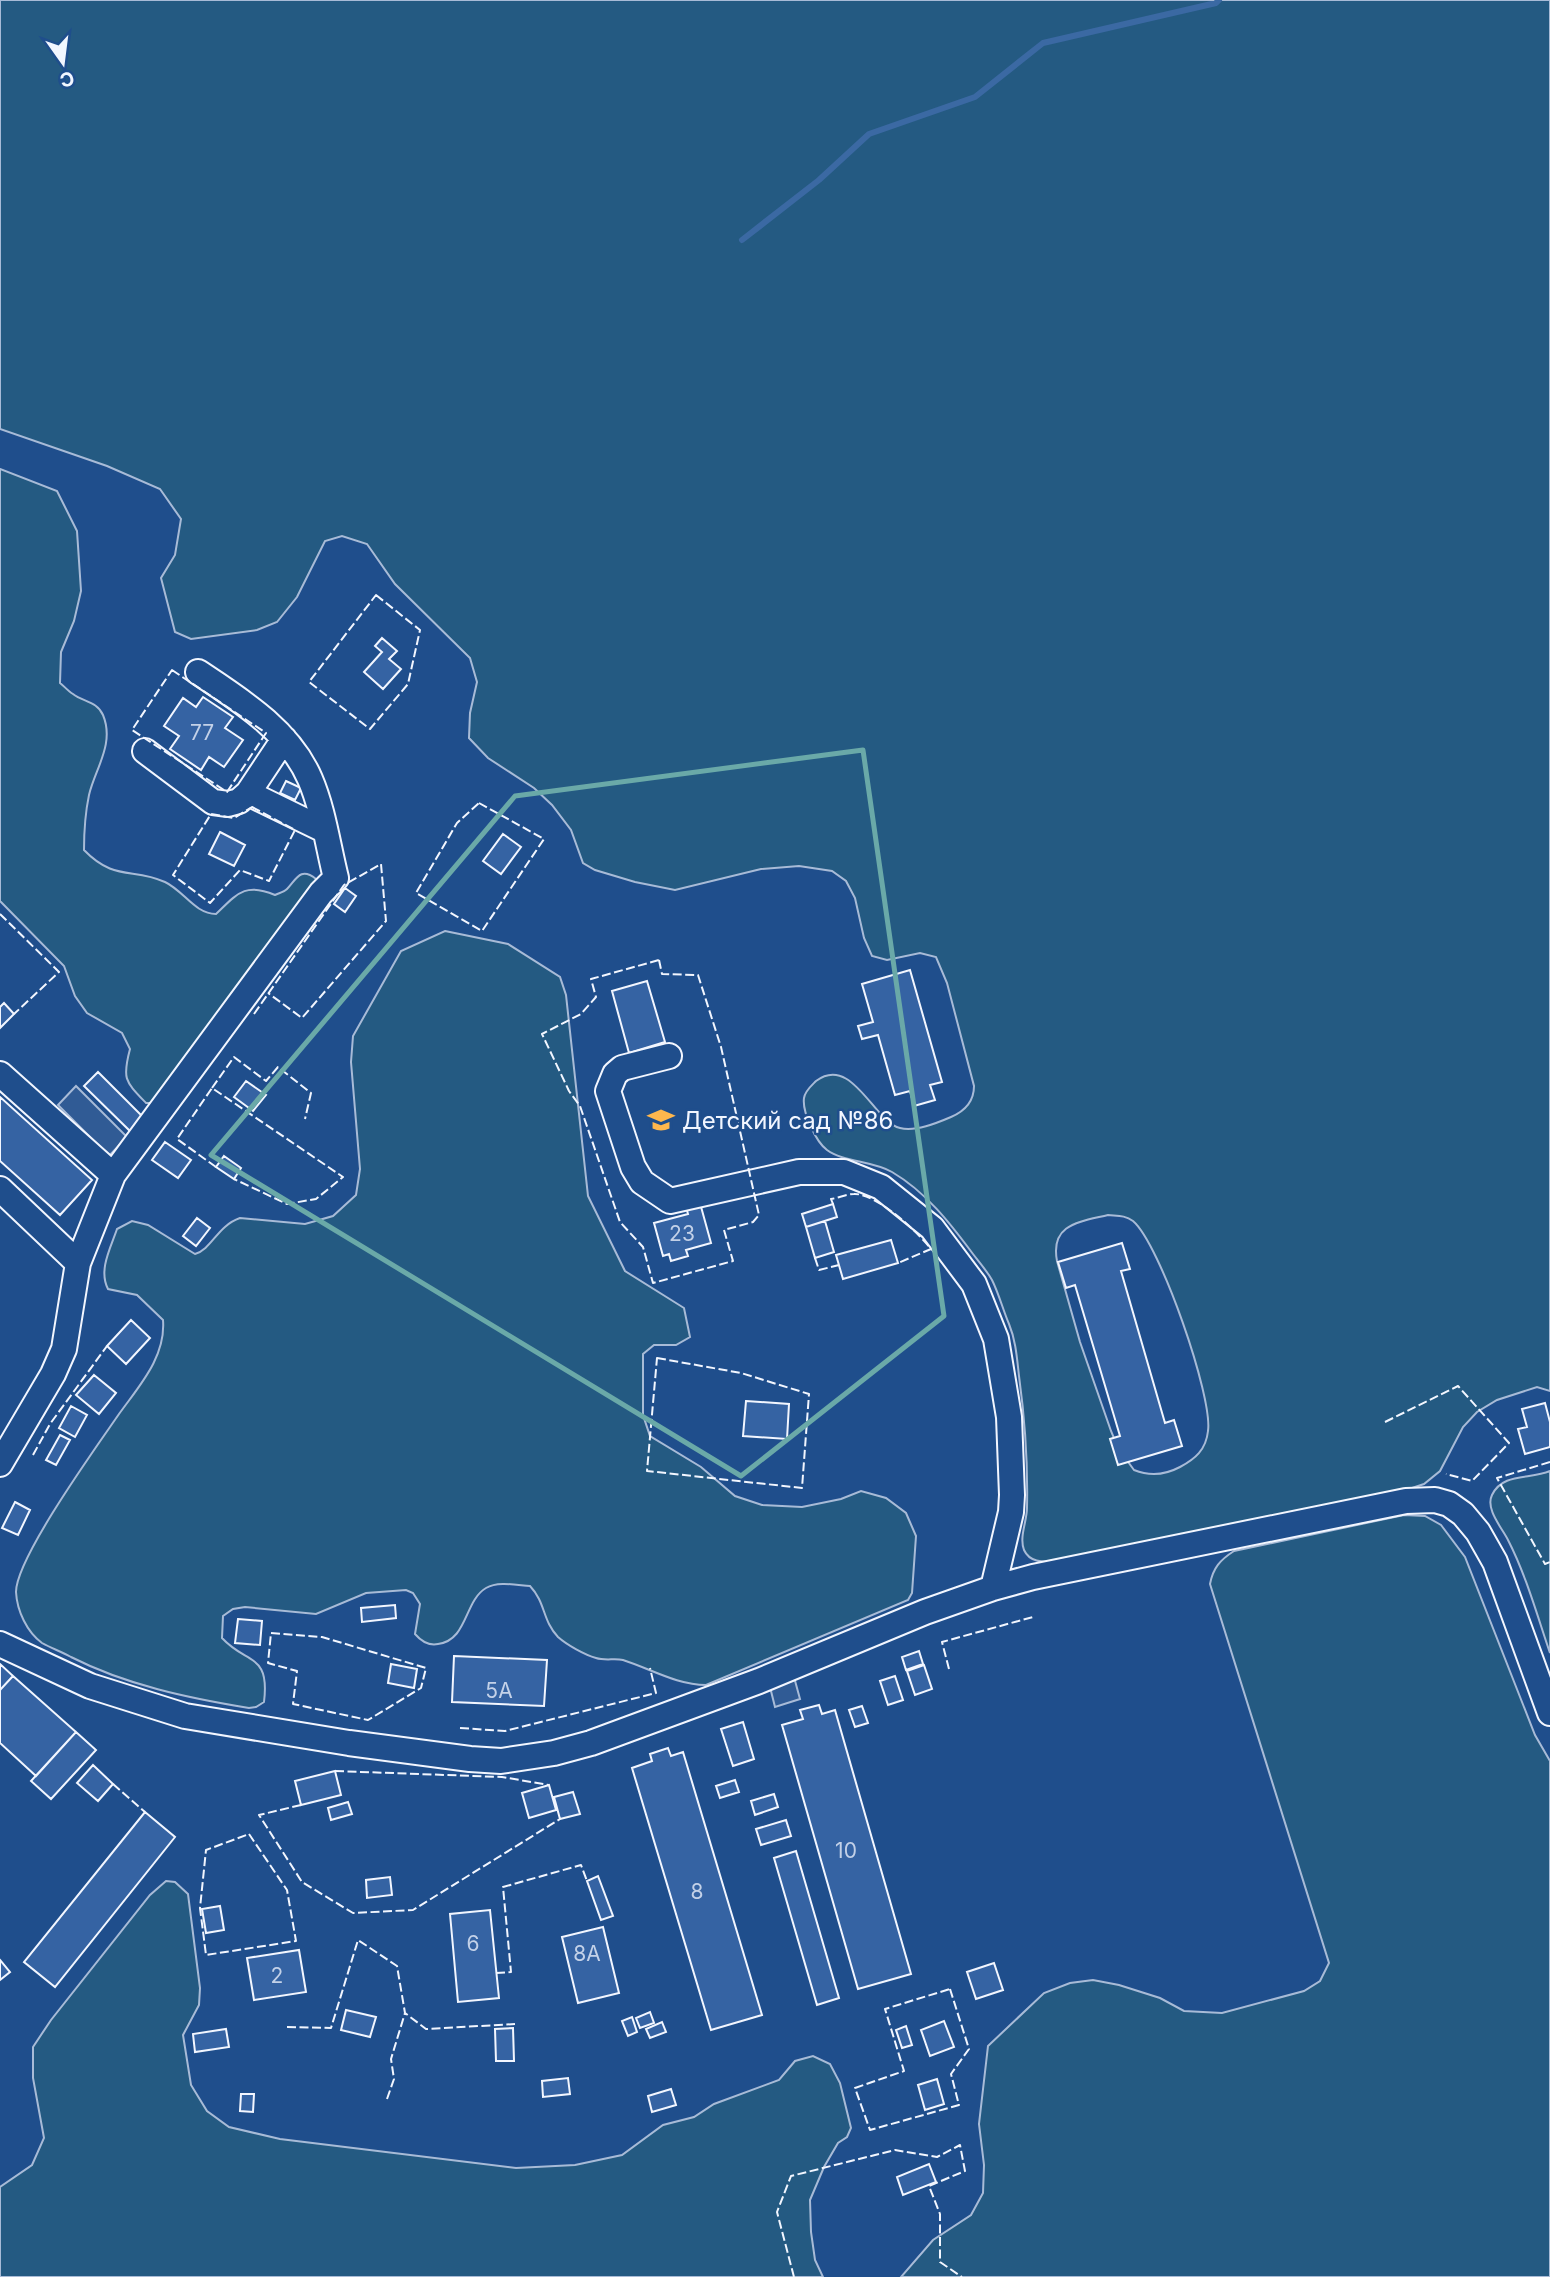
<svg xmlns="http://www.w3.org/2000/svg" width="1550" height="2277" viewBox="0 0 1550 2277" font-family="Inter,sans-serif">
	<rect width="100%" height="100%" fill="#1f4e8c"/>
	<!-- green -->
	<path fill="#245a82" stroke="#a8bbd7" stroke-width="2" fill-rule="evenodd" d="M0,0h1550v1391l-13,-4 -40,13 -20,12 -14,15 -23,44 -16,13 -24,8 -344,70c-12,0 -26,1 -32,-12 -5,-13 3,-29 3,-42 1,-44 -2,-88 -8,-132 -2,-17 -3,-35 -10,-52 -6,-14 -10,-30 -17,-44 -5,-9 -13,-18 -19,-26 -23,-31 -47,-62 -81,-82 -18,-11 -49,-10 -65,-22 -11,-8 -25,-38 -23,-52 1,-7 7,-12 12,-17 36,-27 58,41 84,47 15,4 37,-5 51,-11 14,-6 23,-15 23,-31l-27,-103 -11,-26 -16,-4 -33,7 -15,-4 -8,-18 -9,-40 -9,-17 -14,-10 -33,-5 -38,3 -86,21 -40,-8 -40,-12 -12,-7 -12,-33 -19,-25 -18,-17 -46,-30 -19,-20 1,-25 7,-31 -7,-24 -75,-74 -28,-40 -25,-8 -17,5 -28,56 -20,25 -20,8 -66,9 -16,-7 -14,-54 14,-23 6,-36 -21,-30 -53,-23 -107,-37zM1108,1215c9,1 17,0 25,6 27,23 80,176 75,210 -2,19 -13,28 -28,36 -15,8 -31,9 -46,3l-16,-22 -7,-17 -31,-89 -23,-81c-7,-37 22,-39 51,-46z
		M0,469l57,22 20,40 4,60 -7,30 -13,31 -1,31c4,3 8,8 13,11 10,8 24,7 30,21 12,29 -8,54 -14,80 -4,19 -5,36 -5,55 31,32 49,17 81,32 19,9 30,32 51,32 21,-20 29,-32 59,-19 4,-2 9,-3 12,-6 9,-9 13,-23 29,-10l-8,17 -155,207h-7c-21,-22 -24,-24 -16,-54l-8,-16 -35,-20 -12,-17 -11,-30 -64,-65z
		M445,931l63,13 52,33 6,18 22,201 37,75 59,37 6,29 -14,8h-22l-11,9v61l7,21 51,31 34,29 27,9 40,2 39,-8 20,-8 25,7 20,15 10,23 -4,57 -4,7 -202,85c-29,0 -55,-16 -83,-25 -8,-2 -18,1 -27,-2 -11,-3 -29,-13 -38,-21 -16,-17 -12,-34 -28,-51 -14,-1 -32,-5 -44,2 -22,13 -18,52 -48,56 -10,2 -17,-3 -23,-10l5,-30 -7,-11 -7,-3 -40,3 -50,21 -71,-7 -12,2 -10,7 -1,22c25,27 48,15 42,64l-8,5 -7,1c-61,-10 -123,-23 -178,-51 -9,-5 -20,-9 -29,-14 -15,-11 -25,-32 -26,-51 0,-34 81,-146 103,-178 20,-28 47,-57 44,-94l-26,-25 -29,-6c-10,-19 3,-42 9,-60l15,-8 16,4 47,29c17,-5 22,-28 45,-36l65,6 28,-8 23,-21 4,-26 -9,-107 2,-26 48,-85z
		M1550,1471v182c-13,-38 -24,-78 -42,-113 -6,-12 -23,-31 -16,-45 11,-23 39,-15 58,-24z
		M1404,1515l21,1 16,9 24,32 70,178 15,26v516h-649l32,-37 38,-25 12,-22 1,-28 -5,-41 9,-78 56,-53 26,-10 23,-3 26,5 41,13 24,13 38,2 82,-22 16,-10 9,-18 -119,-379c3,-16 10,-24 24,-33z
		M166,1881l9,1 13,12 12,94 -1,17 -16,30 8,50 16,26 22,16 51,12 236,29 59,-3 47,-10 41,-30 31,-8 20,-13 65,-24 16,-19 18,-5 17,8 10,19 11,45 -4,9 -9,6 -14,24 -14,33 1,32 4,28 8,17h-823v-90l32,-22 12,-27 -11,-60v-31l18,-27 99,-125z"/>
	<!-- parking -->
	<path fill="#305b95" stroke="#a8bbd7" stroke-width="2" d="M76,1086l51,51 -18,19 -51,-51z
		M794,1677l6,22 -25,8 -5,-20z"/>
	<g fill="none" stroke-linecap="round" stroke-linejoin="round">
		<!-- stream -->
		<path stroke="#3b69a3" stroke-width="6" d="M742,240l77,-60 50,-46 106,-37 68,-54 173,-40 3,-3"/>
	</g>
	<!-- building -->
	<path fill="#3563a3" stroke="#f2f6ff" stroke-width="2" d="M382,638l15,13 -8,8 12,10 -18,20 -19,-17 18,-20 -7,-6z
		M203,697l30,20 -8,11 18,12 -19,27 -15,-10 -8,13 -31,-21 9,-13 -15,-10 19,-28 13,9z
		M286,781l15,7 -6,12 -15,-7z
		M220,832l25,13 -11,21 -25,-12z
		M503,834l18,13 -20,27 -18,-13z
		M345,888l11,8 -11,16 -11,-8z
		M910,970l32,112 -12,3 5,15 -21,6 -4,-15 -15,4 -17,-60 -16,4 -4,-13 15,-4 -11,-38z
		M647,981l18,61 -36,11 -17,-62z
		M4,1003l10,11 -14,14v-21z
		M98,1072l48,48 -14,13 -48,-47z
		M246,1081l20,14 -13,16 -19,-14z
		M0,1097l92,83 -32,35 -60,-54z
		M165,1142l26,18 -13,18 -26,-18z
		M224,1156l17,12 -7,11 -18,-12z
		M700,1203l11,40 -25,7 2,6 -17,5 -2,-7 -6,2 -9,-33 34,-9 -2,-7z
		M833,1204l4,13 -31,10 -4,-13z
		M197,1218l13,10 -14,18 -13,-10z
		M825,1221l9,31 -19,6 -9,-31z
		M891,1240l7,23 -55,16 -7,-24z
		M1122,1243l8,26 -9,2 44,152 9,-3 8,26 -64,19 -8,-26 10,-3 -45,-151 -9,3 -8,-26z
		M131,1320l19,18 -24,26 -19,-18z
		M94,1375l22,18 -17,21 -23,-19z
		M746,1401l43,3 -2,35 -44,-3z
		M1545,1403l5,19v25l-25,7 -7,-25 9,-2 -5,-18z
		M71,1406l16,9 -12,22 -16,-9z
		M60,1435l10,5 -14,25 -10,-5z
		M15,1502l15,8 -12,25 -16,-7z
		M395,1605l1,13 -34,4 -1,-14z
		M238,1619l24,2 -2,24 -25,-2z
		M919,1651l4,13 -17,6 -4,-13z
		M454,1656l93,4 -3,46 -92,-4z
		M0,1664l13,12 -13,14z
		M391,1664l26,5 -3,19 -26,-5z
		M924,1665l8,24 -17,6 -8,-24z
		M13,1676l63,56 -40,44 -36,-33v-53z
		M895,1676l8,24 -15,5 -8,-24z
		M819,1705l3,9 13,-4 76,264 -53,15 -76,-264 21,-6 -3,-9z
		M862,1706l6,17 -13,4 -6,-17z
		M743,1722l11,37 -21,7 -12,-37z
		M76,1732l20,18 -45,49 -20,-18z
		M668,1748l3,8 12,-4 79,263 -51,15 -79,-262 20,-7 -2,-7z
		M93,1765l20,19 -15,17 -21,-18z
		M335,1771l6,24 -40,10 -6,-24z
		M735,1780l4,12 -19,6 -4,-12z
		M549,1785l7,25 -27,8 -7,-25z
		M573,1792l7,22 -20,5 -6,-22z
		M774,1794l4,13 -23,8 -4,-14z
		M348,1802l4,12 -21,6 -3,-12z
		M145,1812l30,25 -120,150 -31,-25z
		M786,1820l5,16 -30,9 -5,-16z
		M796,1851l43,147 -22,7 -43,-147z
		M598,1876l15,40 -12,4 -14,-39z
		M390,1877l2,18 -25,3 -1,-18z
		M220,1906l4,24 -18,3 -4,-24z
		M490,1910l9,88 -41,4 -8,-88z
		M603,1927l16,66 -41,10 -16,-66z
		M299,1950l7,42 -52,8 -7,-42z
		M0,1960l10,12 -10,8z
		M994,1963l9,27 -27,9 -9,-27z
		M346,2010l30,7 -6,20 -29,-7z
		M650,2012l4,11 -14,5 -4,-10z
		M632,2017l5,15 -9,4 -6,-15z
		M944,2021l10,26 -24,9 -9,-26z
		M662,2022l4,10 -16,6 -4,-9z
		M906,2026l6,19 -10,3 -6,-18z
		M513,2028l1,33h-18l-1,-32z
		M226,2029l3,18 -34,5 -2,-18z
		M568,2078l2,16 -27,3 -1,-16z
		M937,2079l7,25 -19,6 -7,-25z
		M671,2089l5,16 -24,7 -4,-16z
		M241,2094h13l-1,18 -13,-1z
		M929,2164l7,18 -33,13 -6,-18z"/>
	<g fill="none" stroke-linecap="round" stroke-linejoin="round">
		<defs>
			<path id="minor" d="M145,751l68,51 15,2 11,-3 9,-8 36,-54
				M248,793l76,37
				M669,1056l-47,12 -7,6 -7,17 25,76 9,15 28,19 129,-29h45l37,15 51,41 42,56 22,55 13,78 3,78 -1,17 -18,76
				M0,1074l113,101 -35,88 -78,-74
				M113,1175l208,-282 15,-15c-8,-32 -13,-69 -26,-99 -21,-49 -70,-79 -112,-107
				M0,1464l53,-90 11,-25 14,-86
				M0,1644l90,42 95,30 164,27 121,16 31,2 53,-8 37,-10 168,-62 166,-69 68,-24 40,-11 373,-76 29,-1 14,4 14,10 15,18 17,30 55,151"/>
		</defs>
		<!-- minor casing -->
		<use href="#minor" stroke="#f2f6ff" stroke-width="28"/>
		<!-- minor -->
		<use href="#minor" stroke="#1f4e8c" stroke-width="24"/>
		<!-- fence -->
		<path stroke="#f2f6ff" stroke-width="2" stroke-dasharray="9 3.5" stroke-linecap="butt" d="M376,595l44,35 -12,54 -38,45 -61,-47z
			M172,670l94,63 -39,59 -95,-62z
			M479,803l65,36 -62,92 -66,-38 41,-70z
			M252,807l43,23 -26,51 -29,-11 -30,33 -37,-28 38,-61 23,4z
			M0,914l59,58 -45,42
			M659,960l3,14 36,1 23,72 38,168 -6,7 -29,8 9,31 -80,22 -10,-36 -23,-25 -40,-116 -11,-15 -27,-57 39,-20 15,-17 -5,-18z
			M254,1014l90,-129 37,-21 5,57 -84,97 -34,-25
			M212,1088l22,-31 32,24 12,-14 33,26 -6,26
			M216,1167l-39,-28 35,-51 131,89 -27,22 -29,5 -53,-25
			M833,1204l-2,-5c7,-1 16,-5 23,-5 22,-1 64,38 77,55l-33,14
			M815,1258l4,12 20,-5
			M657,1358l84,15 68,21 -7,94 -155,-17z
			M1385,1422l73,-36 51,57 -37,38 -26,-7
			M33,1455l17,-31 57,-78
			M1550,1462l-53,16 48,86 5,-2
			M271,1633l51,4 104,31 -5,20 -53,32 -75,-16 4,-33 -29,-8z
			M949,1669l-7,-27 91,-25
			M460,1728l45,3 151,-38 -6,-25
			M335,1771l167,6 47,8
			M113,1784l32,28
			M301,1805l-42,10 43,67 51,31 60,-3 147,-91
			M249,1834l38,56 9,51 -90,14 -6,-47 6,-58z
			M496,1973l15,-1 -8,-85 78,-22 6,16
			M950,1989l19,60 -18,25 8,31 -89,25 -15,-42 49,-17 -19,-62z
			M287,2027l44,1 27,-88 39,26 8,47 21,16 89,-5
			M387,2099l7,-20 -3,-20 14,-46
			M794,2277l-17,-65 14,-36 104,-26 42,7 23,-12 5,26 -36,15 11,28v48l22,15"/>
	</g>
	<!-- marked area -->
	<path fill="none" stroke="#6aa9a8" stroke-width="5" stroke-linejoin="round" d="M863,750l81,566 -203,160 -530,-321 304,-359z"/>
	<!-- icons -->
	<defs>
		<symbol id="school-bare" viewBox="-9 -9 18 18"><path d="M0-5L7-2L0 1L-7-2ZM-4 1L0 2.5L4 1V4Q0 6-4 4Z" fill="#ffb74d" stroke="#1f4e8c" stroke-width="2.5" paint-order="stroke"/></symbol>
	</defs>
	<g fill-rule="evenodd">
		<use href="#school-bare" x="642" y="1101" width="38" height="38"/>
	</g>
	<g text-anchor="middle" dominant-baseline="central" stroke-width="5" stroke-linejoin="round" paint-order="stroke">
		<!-- number labels -->
		<g font-size="21" fill="#c3d1e8">
			<text x="202" y="732">77</text>
			<text x="682" y="1233">23</text>
			<text x="499" y="1690">5А</text>
			<text x="846" y="1850">10</text>
			<text x="697" y="1891">8</text>
			<text x="473" y="1943">6</text>
			<text x="587" y="1953">8А</text>
			<text x="277" y="1975">2</text>
		</g>
		<!-- poi labels -->
		<g font-size="24" fill="#f2f6ff" stroke="#1f4e8c" text-anchor="start">
			<text x="682" y="1120">Детский сад №86</text>
		</g>
	</g>
	<!-- north arrow -->
	<g transform="translate(63 63) rotate(166)" stroke="#1f4e8c" stroke-width="5" paint-order="stroke">
	<path d="M0-5L12 26L0 18L-12 26Z" fill="#f2f6ff"/>
	<text y="-10" font-size="19" font-weight="bold" text-anchor="middle" fill="#f2f6ff">С</text>
	</g>
</svg>
